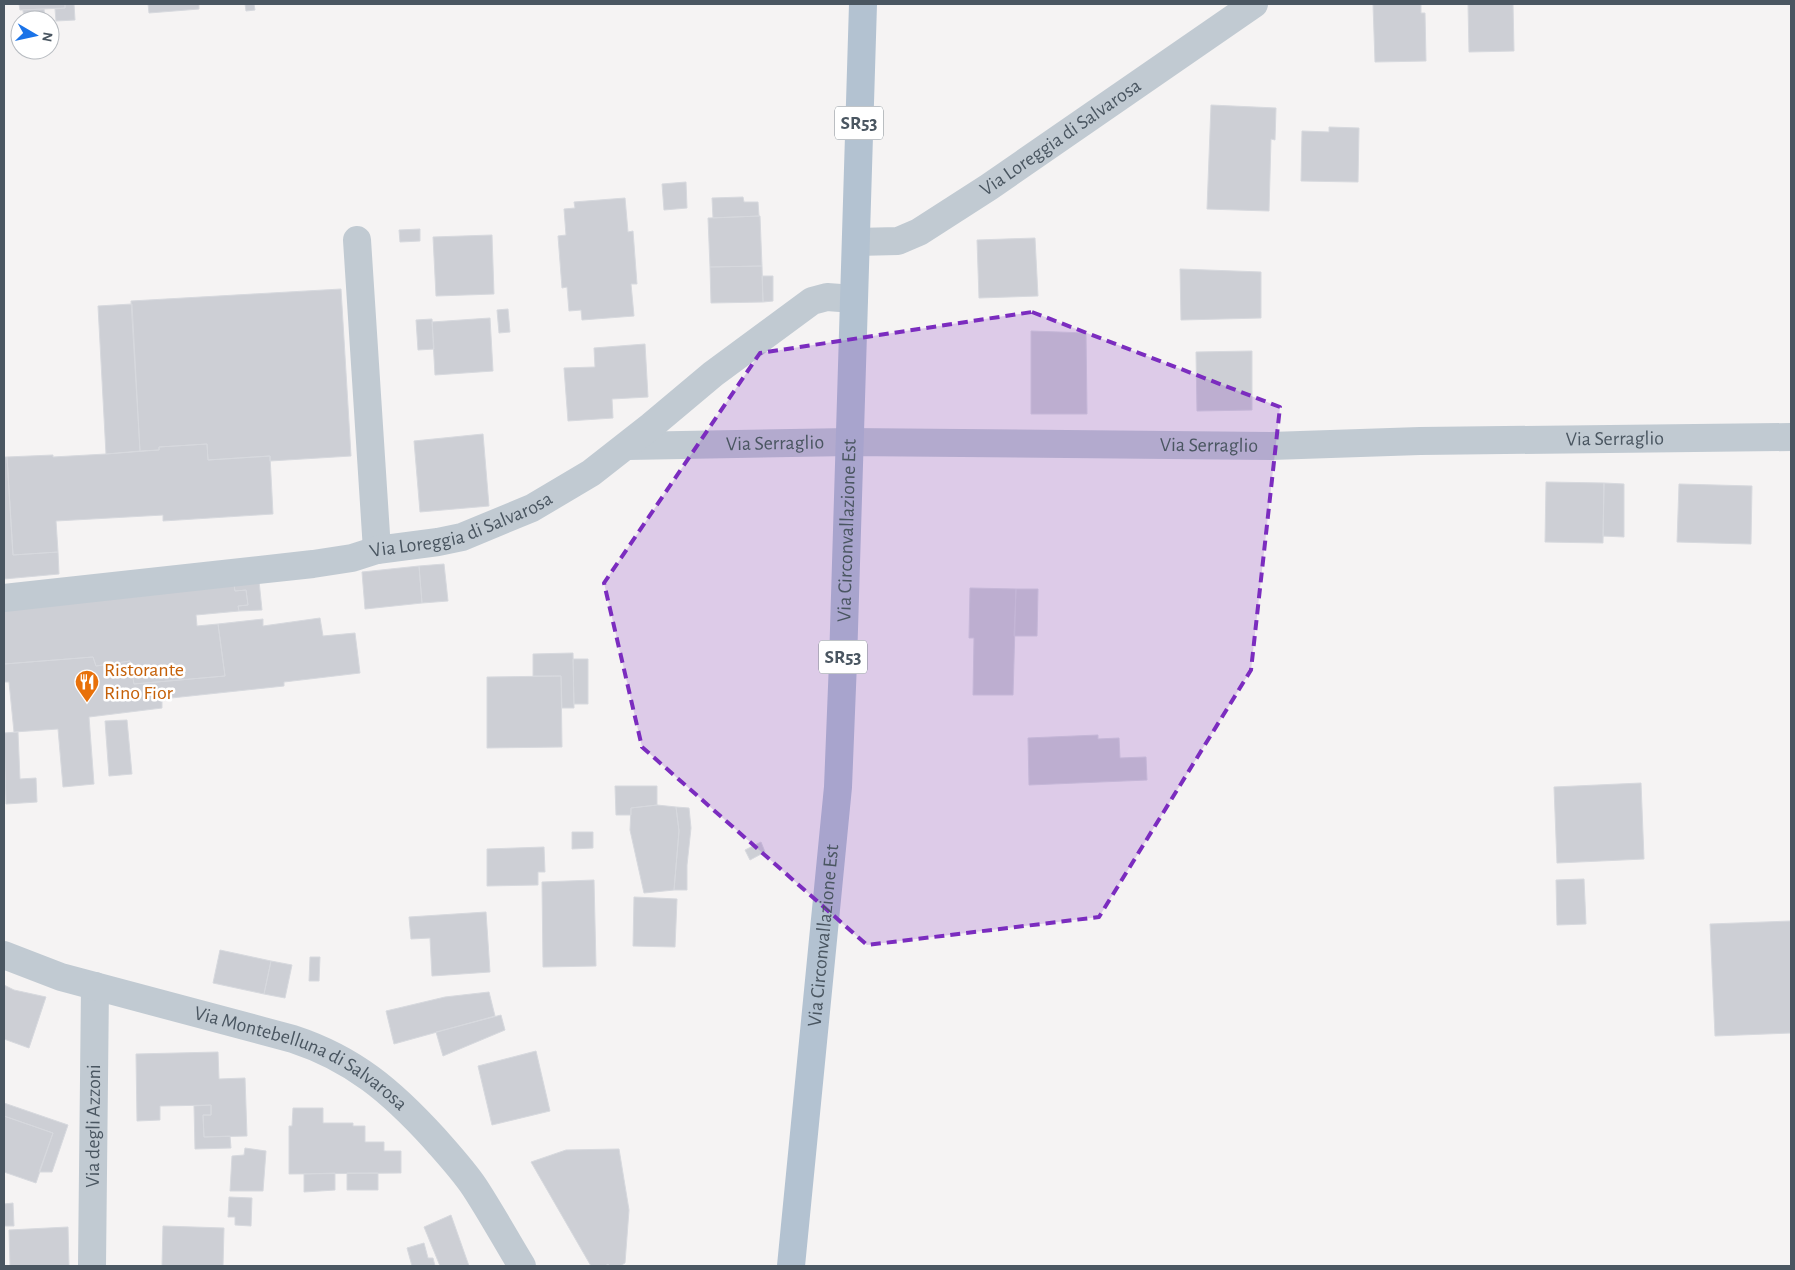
<svg xmlns="http://www.w3.org/2000/svg" width="1795" height="1270" viewBox="0 0 1795 1270" font-family="'Alegreya Sans',sans-serif">
	<rect width="100%" height="100%" fill="#f5f3f3"/>
	<!-- building -->
	<path fill="#cdcfd5" stroke="#d7d9de" d="M19,4h46v4l-45,2z
		M65,4h9l1,16 -19,1 -1,-12 10,-1z
		M148,4h51v5l-50,4z
		M245,4h9l1,6 -9,1z
		M1373,4h48v9h4l1,48 -51,1z
		M1468,4h45l1,47 -45,1z
		M44,9l1,11h-21l-1,-10z
		M1211,105l65,3 -1,32 -4,-1 -2,72 -62,-2z
		M1329,127l30,1 -1,54 -57,-1 1,-50 27,1z
		M686,182l1,26 -23,2 -2,-26z
		M743,197l1,5h14l1,14 -46,2 -1,-20z
		M625,198l3,34 5,-1 4,53h-6l3,32 -52,4 -1,-10 -12,1 -2,-24 -5,1 -4,-52 8,-1 -2,-26 11,-1 -1,-6z
		M760,216l2,50 -52,1 -2,-49z
		M420,229v12l-20,1 -1,-12z
		M492,235l2,59 -58,2 -3,-59z
		M1035,238l3,58 -59,2 -2,-58z
		M762,266l1,36 -52,1 -1,-36z
		M1180,269l81,3v46l-80,2z
		M762,276h11v25l-10,1z
		M341,289l10,167 -81,5v-5l-62,4 -1,-16 -48,3v3l-19,1 -9,-150z
		M132,304l8,147 -34,3 -8,-148z
		M508,309l2,23 -11,1 -2,-23z
		M490,318l3,53 -58,4 -3,-53z
		M432,319l2,30 -16,1 -2,-30z
		M1031,331l55,2 1,81h-56z
		M645,344l3,53 -36,2 1,19 -45,3 -4,-53 31,-1 -1,-19z
		M1252,351v59l-55,1 -1,-59z
		M483,434l6,72 -69,6 -6,-71z
		M207,444l1,16 62,-4 3,58 -110,7v-6l-107,6 2,31 -45,3 -6,-98 46,-2v2l53,-3 53,-4v-3z
		M4,457h3l6,98 45,-3 1,22 -55,5z
		M1546,482l58,1 -1,60 -58,-1z
		M1604,483l20,1v53l-21,-1z
		M1679,484l73,2 -1,58 -74,-2z
		M444,564l4,37 -26,2 -3,-37z
		M419,566l3,37 -57,6 -3,-37z
		M259,581l3,29 -23,1 -1,-5 10,-1 -2,-15 -11,1 -1,-6z
		M234,585l1,6 11,-1 2,15 -10,1 1,5 -43,4 1,11 21,-2 7,52 -91,8 -4,-23 -34,5 -3,-9 -89,7v-58z
		M970,588l46,1 -3,106h-40l1,-57h-5z
		M1016,589h22l-1,47h-23z
		M320,618l3,18 32,-3 5,40 -76,9v4l-122,13v9l-73,9 5,67 -31,3 -5,-58 -44,3 -5,-50h-5v-18l89,-7 3,9 34,-5 4,23 91,-8 -7,-52 45,-5v7z
		M573,653l1,55h-12l-1,-32h-28v-22z
		M573,659h15v45h-14z
		M561,676l1,71 -75,1v-71z
		M127,720l5,54 -23,2 -4,-55z
		M18,732l2,47 16,-1 1,24 -31,2 -2,-71z
		M1098,735v4l21,-1 1,20 26,-1 1,23 -118,5 -1,-47z
		M1641,783l3,76 -87,4 -3,-76z
		M615,786h42v19l-26,3v7h-15z
		M657,805l19,2 3,24 -5,59 -30,3 -14,-63 1,-22z
		M676,807l13,1 2,20 -4,37v25h-13l5,-59z
		M572,832h21v16l-21,1z
		M761,842l4,10 -15,8 -5,-10z
		M544,847l1,25h-7v13l-51,1v-37z
		M1584,879l2,45 -29,1 -1,-45z
		M594,880l2,86 -53,1 -1,-85z
		M634,897l43,2 -2,48 -42,-1z
		M486,912l4,60 -58,4 -2,-38 -19,1 -2,-22z
		M1791,921v112l-76,3 -5,-112z
		M220,950l51,11 -7,33 -51,-11z
		M310,957h10l-1,24h-10z
		M271,961l21,4 -7,33 -21,-4z
		M4,985l10,5 32,7 -17,51 -25,-9z
		M489,992l6,24 -101,28 -8,-33 59,-14z
		M501,1015l4,15 -62,26 -7,-24z
		M536,1051l14,60 -58,14 -14,-59z
		M218,1052l1,27 26,-1 2,58 -43,1 -1,-22h8v-10l-51,1v14l-23,1 -1,-67z
		M4,1103l64,22 -16,47h-13l14,-39 -49,-17z
		M211,1105v10h-8l1,22 26,-1 1,12 -36,1 -1,-43z
		M293,1108h30v15h30v3h12v16h19v9h17v22l-112,1v-48h3z
		M4,1116l49,17 -17,50 -32,-11z
		M245,1148l21,3 -3,40h-33l2,-35 12,-1z
		M619,1149l10,61 -4,53 -5,3h-10l-2,-2 -3,2h-14l-60,-104 35,-12z
		M335,1173v17l-31,2v-18z
		M347,1173h31v17h-31z
		M229,1197l23,1 -1,28 -16,-1v-8h-7z
		M13,1203l1,23h-10v-22z
		M451,1215l18,51h-29l-16,-39z
		M163,1226l61,2 -1,38h-61z
		M68,1227l1,39h-59l-1,-36z
		M424,1243l4,15h5l2,8h-23l-5,-18z"/>
	<g fill="none" stroke-linecap="round" stroke-linejoin="round">
		<!-- minor -->
		<g stroke="#c1cad2" stroke-width="28">
			<path d="M357,240l20,310"/>
			<path id="s1" d="M856,242l42,-1 21,-9 70,-45 265,-183"/>
			<path id="s2" d="M627,446l222,-4 422,4 149,-5 371,-4"/>
			<path id="s3" d="M4,598l309,-34 39,-6 25,-8 61,-8 24,-5 70,-29 59,-35 60,-47 62,-52 99,-73 15,-4 27,2"/>
			<path id="s4" d="M92,1266l3,-280"/>
		</g>
		<!-- tertiary -->
		<path stroke="#c1cad2" stroke-width="28" id="s5" d="M4,955l57,22 232,62c61,20 99,53 141,99 14,16 29,32 41,50 17,26 31,52 47,78"/>
		<!-- primary -->
		<path stroke="#b3c2d1" stroke-width="28" id="s6" d="M791,1266l47,-479 5,-125 20,-658"/>
	</g>
	<!-- marked area -->
	<path fill="#7b2cbf" fill-opacity="0.2" stroke="#7b2cbf" stroke-width="4" stroke-dasharray="10 6" stroke-linejoin="round" d="M1032,312l248,95 -29,263 -152,247 -232,28 -225,-198 -38,-164 156,-230z"/>
	<!-- icons -->
	<defs>
		<symbol id="restaurant-pin" viewBox="-11 -11 22 30"><path d="M0 17L-7.5 6A9.5 9.5 0 1 1 7.5 6Z" fill="#e8710a" stroke="#fff"/><path d="M-5-6h1v4h1v-4h1v4h1v-4h1v5L-1.5 .5V6h-2V.5L-5-1ZM5-6V6H3V1.5H1.5Q1.5-4 5-6Z" fill="#fff"/></symbol>
	</defs>
	<g fill-rule="evenodd">
		<use href="#restaurant-pin" x="73" y="668" width="28" height="38"/>
	</g>
	<g text-anchor="middle" dominant-baseline="central" stroke-width="5" stroke-linejoin="round" paint-order="stroke">
		<!-- shield labels -->
		<g fill="#fff" stroke="#808990" stroke-width="1">
			<rect x="835" y="106.5" width="48" height="33" rx="4"/>
			<rect x="819" y="640.5" width="48" height="33" rx="4"/>
		</g>
		<g font-size="19" font-weight="bold" fill="#4a5661">
			<text x="859" y="123">SR53</text>
			<text x="843" y="657">SR53</text>
		</g>
		<!-- street labels -->
		<g font-size="20" fill="#4a5661" stroke="#fff">
			<text stroke="none"><textPath href="#s1" startOffset="235">Via Loreggia di Salvarosa</textPath></text>
			<text stroke="none"><textPath href="#s2" startOffset="988">Via Serraglio</textPath></text>
			<text stroke="none"><textPath href="#s2" startOffset="148">Via Serraglio</textPath></text>
			<text stroke="none"><textPath href="#s2" startOffset="582">Via Serraglio</textPath></text>
			<text stroke="none"><textPath href="#s3" startOffset="465">Via Loreggia di Salvarosa</textPath></text>
			<text stroke="none"><textPath href="#s6" startOffset="738">Via Circonvallazione Est</textPath></text>
			<text stroke="none"><textPath href="#s6" startOffset="332">Via Circonvallazione Est</textPath></text>
			<text stroke="none"><textPath href="#s5" startOffset="316">Via Montebelluna di Salvarosa</textPath></text>
			<text stroke="none"><textPath href="#s4" startOffset="140">Via degli Azzoni</textPath></text>
		</g>
		<!-- food labels -->
		<g font-size="20" fill="#c56008" stroke="#fff" text-anchor="start">
			<text x="104" y="670">Ristorante<tspan x="104" dy="23">Rino Fior</tspan></text>
		</g>
	</g>
	<!-- border -->
	<rect width="1795" height="1270" fill="none" stroke="#4a5661" stroke-width="10"/>
	<!-- north arrow -->
	<g transform="translate(35 35) rotate(99)"><circle r="24" fill="#ffffff" stroke="#b7bbc0"/>
	<path d="M0-4L9 19L0 12L-9 19Z" fill="#1a73e8"/>
	<text y="-8" font-size="14" font-weight="bold" text-anchor="middle" fill="#4a5661">N</text>
	</g>
</svg>
